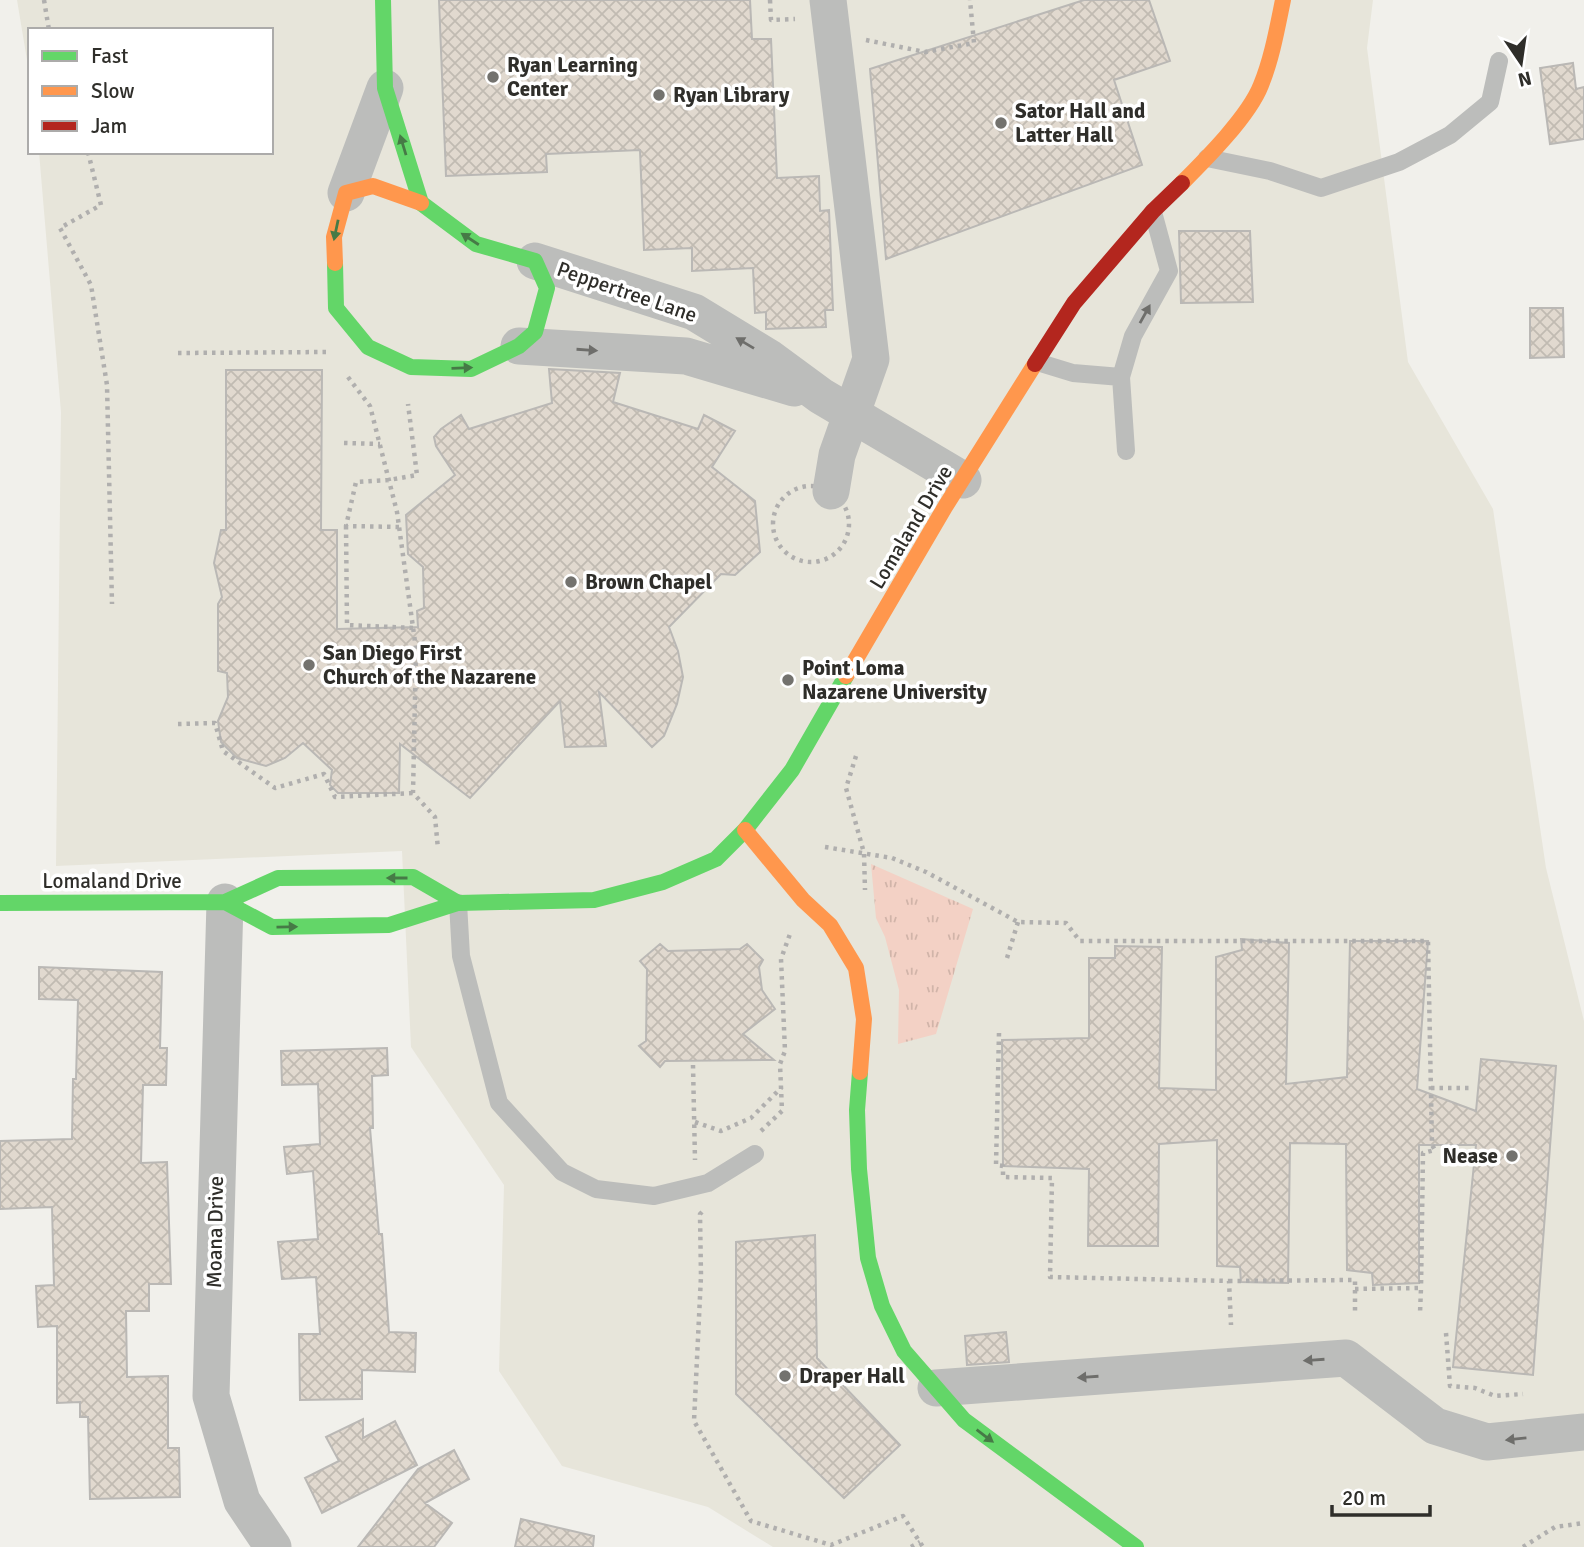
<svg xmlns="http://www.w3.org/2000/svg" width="1584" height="1547" viewBox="0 0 1584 1547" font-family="Signika,sans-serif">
	<defs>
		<pattern id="grass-tufts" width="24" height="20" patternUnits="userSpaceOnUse" patternTransform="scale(1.75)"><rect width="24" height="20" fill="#f3d1c5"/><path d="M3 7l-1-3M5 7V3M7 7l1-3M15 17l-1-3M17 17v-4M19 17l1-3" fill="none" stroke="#d1b4a9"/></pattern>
		<pattern id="building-cross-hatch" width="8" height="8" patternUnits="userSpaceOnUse" patternTransform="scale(1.75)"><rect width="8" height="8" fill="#e1d9cf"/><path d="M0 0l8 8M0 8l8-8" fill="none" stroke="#c1bbb2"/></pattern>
	</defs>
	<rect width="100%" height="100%" fill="#f1f0eb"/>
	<!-- built -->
	<path fill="#e7e5da" d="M17,0h1356l-6,48 41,314 85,147 53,359 38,153v526h-811l-65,-40 -146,-41 -63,-95 5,-186 -93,-138 -9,-196 -346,15 5,-454 -22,-260h232v-122h-241v48z"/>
	<!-- grass -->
	<path fill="url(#grass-tufts)" d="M871,864l102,45 -37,125 -38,10 1,-54 -14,-53 -9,-19z"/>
	<!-- building -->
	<path fill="url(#building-cross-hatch)" stroke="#bab8b5" stroke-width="2" d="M439,0h311l2,39h19l6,139 42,-2 1,35 9,-1 4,100h-8l1,17 -60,2v-17l-11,1 -2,-45 -61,3v-23l-48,2 -4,-100 -94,4 1,18 -101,4z
		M1084,0h65l21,61 -56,19 28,85 -256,94 -16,-190z
		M1573,63l3,26 8,-2v52l-34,5 -10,-76z
		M1179,231h71l3,71 -72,1z
		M1530,308h33l1,49 -34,1z
		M549,369l71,4 -7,29 85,27 6,-14 31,16 -23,36 43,34 5,51 -25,23 -14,-1 -52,53 9,24 5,26 -6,27 -13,32 -12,11 -53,-55 7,54 -41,1 -5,-46 -90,97 -70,-54 -1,49h-61l-8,-8 2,-15 -29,-27 -18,15 -19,8 -29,-8 -16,-16 -3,-21 10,-24 -1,-24 -9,-2v-67l4,-7 -8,-34 7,-33h5v-160h96l-1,160h16v99l81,-2 -1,-16 7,-3 -1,-41 -15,-13 -2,-39 49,-40 -19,-29 -2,-9 7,-8 20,-14 8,14 83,-26z
		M1241,939l48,4 -3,141 61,-7 3,-136h78l-11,148 59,22 5,-52 75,7 -23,309 -80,-8 23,-222h-57v138l-46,2 -1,-12 -25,-3 -1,-126 -56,-1 -2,140 -47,-1 -1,-15 -23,-1v-126l-58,4 -1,102h-70l1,-77 -86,-3 -1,-126 87,-2v-80h26v-12l47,1 -3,141 57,2v-133l26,-7z
		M660,944l8,7 72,-2 7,-5 16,16 -4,7 3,23 13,19 -32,25 31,26 -109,1 -5,6 -21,-21 7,-5 1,-72 -7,-8z
		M39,967l123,5 -2,76h7l-1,37h-23l-2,78 26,-1 4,122h-22v27h-23l1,66 41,-1v72h11l1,49 -90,2 -2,-82h-8v-15l-23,1v-77l-19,1 -2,-41 18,-1 -2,-78 -52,2v-68l72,-2 1,-60h3l2,-79 -39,-1z
		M387,1048l1,27 -16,1 1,52h-3l9,106h3l7,98 27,1 -1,39 -53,-2v29l-62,1 -1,-66h21l-4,-57 -34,2 -4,-37 40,-3 -5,-68 -26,3 -3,-27 36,-3 -2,-60 -36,1 -1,-34z
		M815,1235l2,123 83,87 -56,53 -108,-104v-152z
		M1006,1332l3,30 -42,3 -2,-29z
		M363,1419v19l32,-17 22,44 -95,48 -17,-35 34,-17 -13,-24z
		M454,1450l15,29 -44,24 27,20 -18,24h-76l60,-78z
		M521,1519l73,17 -1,11h-78z"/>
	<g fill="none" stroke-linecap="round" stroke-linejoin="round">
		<!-- path -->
		<path stroke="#b0afae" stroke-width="4.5" stroke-dasharray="3.5 5" stroke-linecap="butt" d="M44,0l5,30
			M770,0l1,20 24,-1
			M866,40l59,12 49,-9 -4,-43
			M88,152l13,53 -41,23 31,57 16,100 5,219
			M178,353l148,-1
			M348,377l22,29 27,106 19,137 -3,144 22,24 3,32
			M344,443l36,1
			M773 524a38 38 0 1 1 76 0a38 38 0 1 1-76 0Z
			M346,526l1,99 66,3
			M399,527l-53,-1 10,-44 33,-2 28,-5 -9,-71
			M178,724l37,-1 8,28 52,37 49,-14 11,23 78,-4
			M856,756l-10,32 18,65 1,37
			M825,847l67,11 34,14 92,50 48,1 14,18h348l4,204 3,5 -12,3 -2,135
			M1007,958l11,-36
			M999,1033l-3,132 7,1v11l49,1 -2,99 179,4 2,44
			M693,1065l2,95
			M1431,1088h39
			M695,1122l26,9 30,-13 31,-31
			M761,1131l21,-20 -2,-47 5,-13 -4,-92 9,-25
			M702,1212l-2,2 1,62 -7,145 57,100 80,24 72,-29 20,31
			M1229,1281l126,-1v35
			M1355,1289l66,-1 -1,25
			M1446,1333l4,53 25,2 20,8 28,-2
			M911,1547l9,-5
			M1523,1547l32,-20 29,-4"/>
		<!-- lane -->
		<path stroke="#bcbdbb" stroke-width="18" d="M1207,158l63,13 51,17 78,-26 51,-27 40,-33 9,-41
			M1037,362l36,11 48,4
			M1126,451l-5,-74 12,-41 36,-65 -16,-59
			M458,903l3,53 38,147 63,69 34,17 58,7 54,-13 47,-29"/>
		<!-- street -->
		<path stroke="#bcbdbb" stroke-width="37" d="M828,0l43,359 -34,96 -6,36
			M346,193l39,-105
			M535,261l159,51 74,45 53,39 142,84
			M519,346l167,10 108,32
			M225,902l-14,494 31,105 31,46
			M936,1388l410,-30 89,68 52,16 97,-10"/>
		<!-- fast -->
		<path stroke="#63d668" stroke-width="16" d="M335,263l1,45 32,39 43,20 60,2 48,-23 16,-14 12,-44 -12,-27 -59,-17 -55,-41 -36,-115 -2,-88
			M225,902l47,25 117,-2 69,-22 136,-3 69,-18 53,-23 29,-29 47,-60 54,-94
			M0,903l225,-1 53,-24 135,-1 45,26
			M860,1072l-3,38 2,59 9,89 14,48 22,45 60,69 172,127"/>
		<!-- slow -->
		<path stroke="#ff974d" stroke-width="16" d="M1182,183c24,-24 67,-67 79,-98 11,-27 16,-56 22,-85
			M335,263l-1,-26 12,-44 27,-7 48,17
			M846,676l99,-169 90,-143
			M745,830l58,70 27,25 26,43 8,51 -4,53"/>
		<!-- jam -->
		<path stroke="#b3261e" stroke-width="16" d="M1035,364l39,-61 79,-92 29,-28"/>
	</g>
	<!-- one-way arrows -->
	<defs><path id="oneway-solid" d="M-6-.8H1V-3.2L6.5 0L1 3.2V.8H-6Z" transform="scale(1.75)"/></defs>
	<g fill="#467a46">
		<use href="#oneway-solid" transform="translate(403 145) rotate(-107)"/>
		<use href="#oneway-solid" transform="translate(336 230) rotate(102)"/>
		<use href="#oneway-solid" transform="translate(470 239) rotate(-147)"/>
		<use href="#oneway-solid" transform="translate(462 368) rotate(-2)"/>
		<use href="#oneway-solid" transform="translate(397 878) rotate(180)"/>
		<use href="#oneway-solid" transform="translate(287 927) rotate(-1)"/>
		<use href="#oneway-solid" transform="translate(985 1436) rotate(37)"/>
	</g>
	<g fill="#6e6e6b">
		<use href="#oneway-solid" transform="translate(1145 314) rotate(-61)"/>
		<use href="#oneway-solid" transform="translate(745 343) rotate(-149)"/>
		<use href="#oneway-solid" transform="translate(587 350) rotate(4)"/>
		<use href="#oneway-solid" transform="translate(1314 1360) rotate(176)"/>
		<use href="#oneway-solid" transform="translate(1088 1377) rotate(176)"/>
		<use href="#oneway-solid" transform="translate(1516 1439) rotate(174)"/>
	</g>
	<!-- markers -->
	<g fill="#73726e" stroke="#fff" stroke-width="2.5">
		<circle cx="493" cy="77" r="7"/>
		<circle cx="659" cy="95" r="7"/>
		<circle cx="1001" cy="123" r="7"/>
		<circle cx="571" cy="582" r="7"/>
		<circle cx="309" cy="665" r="7"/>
		<circle cx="788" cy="680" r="7"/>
		<circle cx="1512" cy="1156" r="7"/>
		<circle cx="785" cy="1376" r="7"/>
	</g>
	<g text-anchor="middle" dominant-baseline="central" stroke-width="7" stroke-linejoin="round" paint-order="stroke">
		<!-- poi labels -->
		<g font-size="21" font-weight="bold" fill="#2f2e2a" stroke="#fff" text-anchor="start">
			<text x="507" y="65">Ryan Learning<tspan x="507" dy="24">Center</tspan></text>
			<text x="673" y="95">Ryan Library</text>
			<text x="1015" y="111">Sator Hall and<tspan x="1015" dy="24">Latter Hall</tspan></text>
			<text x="585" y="582">Brown Chapel</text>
			<text x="323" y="653">San Diego First<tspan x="323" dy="24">Church of the Nazarene</tspan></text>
			<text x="802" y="668">Point Loma<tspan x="802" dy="24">Nazarene University</tspan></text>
			<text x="1498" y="1156" text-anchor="end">Nease</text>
			<text x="799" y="1376">Draper Hall</text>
		</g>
		<!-- street labels -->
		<g font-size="21" fill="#2f2e2a" stroke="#fff">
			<text transform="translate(627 292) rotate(19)">Peppertree Lane</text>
			<text transform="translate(911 527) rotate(-59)">Lomaland Drive</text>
			<text x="112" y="881">Lomaland Drive</text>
			<text transform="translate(215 1232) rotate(-89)">Moana Drive</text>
		</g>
	</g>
	<!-- legend -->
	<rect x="28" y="28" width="245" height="126" fill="#ffffff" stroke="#acabaa" stroke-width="2"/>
	<rect x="42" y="51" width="35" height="10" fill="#63d668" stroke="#acabaa" stroke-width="2"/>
	<text x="91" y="63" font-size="21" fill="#2f2e2a">Fast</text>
	<rect x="42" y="86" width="35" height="10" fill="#ff974d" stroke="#acabaa" stroke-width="2"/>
	<text x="91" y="98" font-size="21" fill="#2f2e2a">Slow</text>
	<rect x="42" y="121" width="35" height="10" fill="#b3261e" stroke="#acabaa" stroke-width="2"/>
	<text x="91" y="133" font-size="21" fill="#2f2e2a">Jam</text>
	<!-- north arrow -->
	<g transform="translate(1521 63) rotate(167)" stroke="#ffffff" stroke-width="5" paint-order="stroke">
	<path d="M0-5L12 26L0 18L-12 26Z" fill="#2f2e2a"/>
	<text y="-10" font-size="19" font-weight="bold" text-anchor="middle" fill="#2f2e2a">N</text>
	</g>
	<!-- scale -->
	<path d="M1332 1505v10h98v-10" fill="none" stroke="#2f2e2a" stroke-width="3.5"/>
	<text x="1342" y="1505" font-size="21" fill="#2f2e2a" stroke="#ffffff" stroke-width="5" paint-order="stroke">20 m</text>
</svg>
